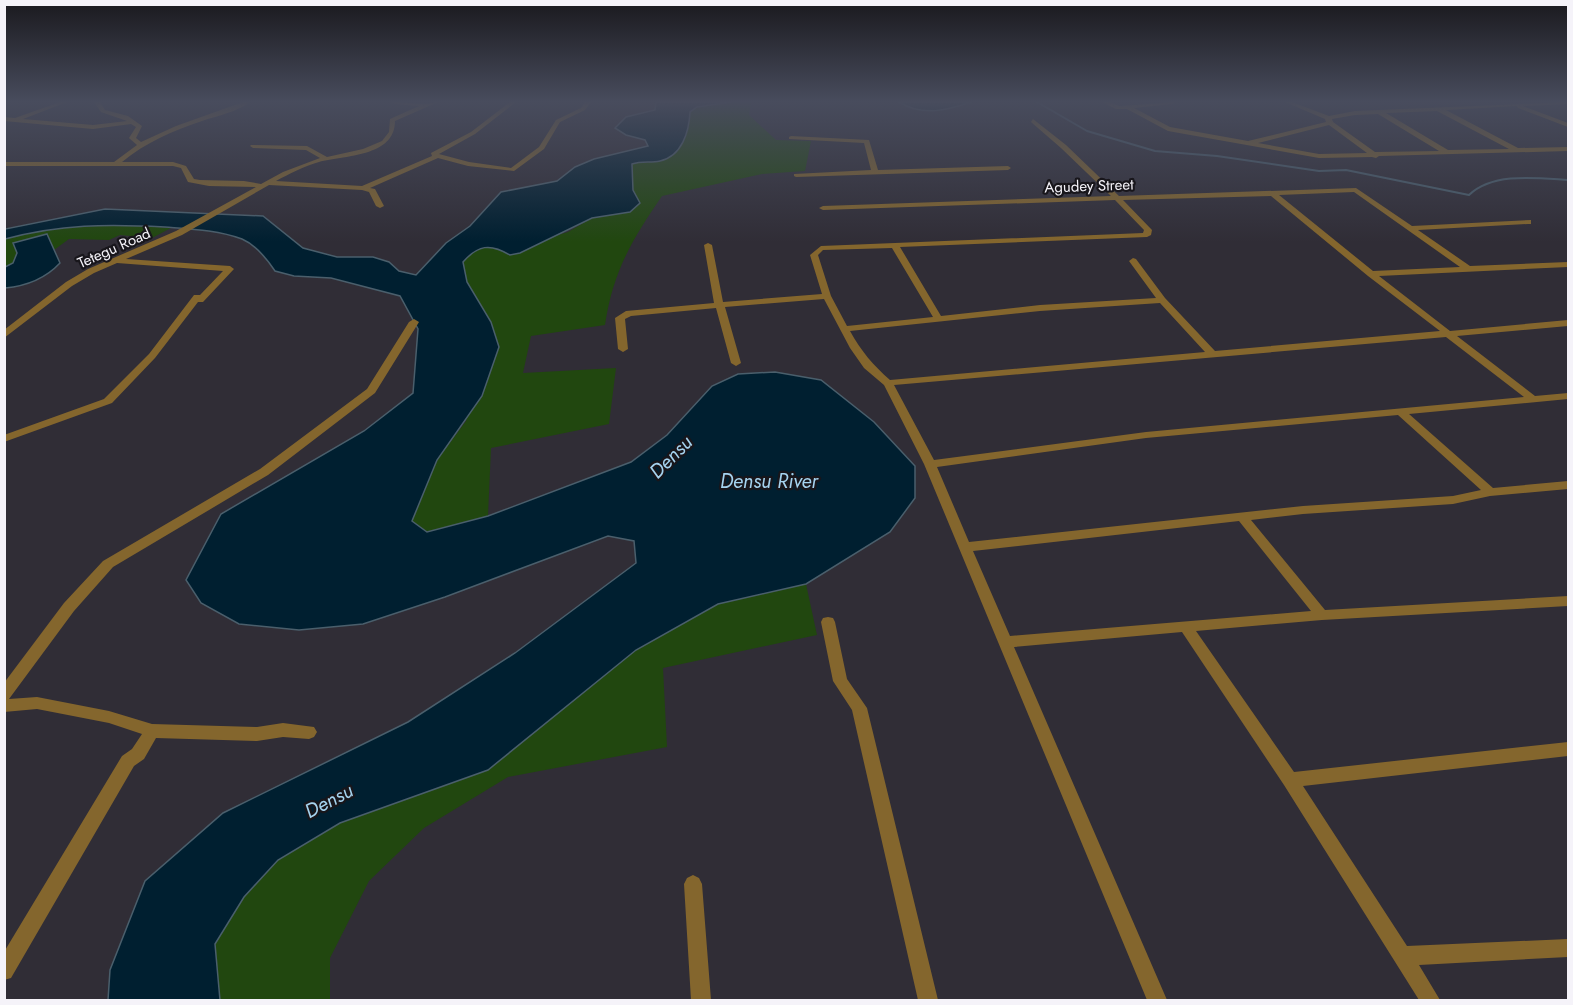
<svg xmlns="http://www.w3.org/2000/svg" width="1573" height="1005" viewBox="0 0 1573 1005" font-family="Jost,sans-serif">
	<rect width="100%" height="100%" fill="#302d36"/>
	<!-- green -->
	<path fill="#21470f" d="M731,102h20l-2,13 27,25 35,1 -6,30 -43,3 -100,22c-30,44 -49,75 -57,129l-74,11 -8,37 93,-5 -7,56 -118,24 -3,68 -61,16 -15,-11 25,-61 29,-39 25,-99 -24,-40 -4,-20c14,-17 27,-19 47,-8l26,-8 9,-7 23,-7 24,-14 38,-6 2,-48c9,-3 15,-1 24,-3 24,-3 33,-29 34,-49l7,-5z
		M105,224l66,4 -19,10 -32,-3 -11,5 -40,-1 -15,11 -7,-16 -33,9 3,10 -4,10 -8,4v-28l57,-13z
		M806,584l11,51 -154,33 4,79 -159,30 -84,51 -55,53 -39,77v42h-110l-5,-56 29,-47 34,-37 62,-37 148,-53 148,-120 82,-46z"/>
	<!-- water -->
	<path fill="#001f30" stroke="#4a5f6c" stroke-width="1.5" d="M656,102h75l-34,5 -7,5c-1,20 -8,44 -30,49 -9,2 -18,0 -28,3l1,26 7,13 -10,9 -38,6 -72,35 -10,2c-20,-12 -32,-10 -47,7l4,20 24,40 8,25 -17,49 -45,64 -25,61 15,11 61,-16 143,-54 36,-27 45,-49 26,-12 37,-2 46,8 53,42 41,44v32l-25,34 -84,52 -88,20 -82,46 -148,120 -148,53 -62,37 -34,37 -29,47 5,56h-112l2,-30 35,-89 78,-68 185,-91 107,-69 121,-90 -2,-22 -26,-5 -163,61 -82,27 -64,6 -60,-6 -38,-21 -15,-23 35,-66 143,-83 49,-38 5,-64 -18,-33 -69,-18 -37,-2 -19,-5c-8,-12 -19,-26 -33,-32 -24,-9 -51,-10 -77,-12 -58,-3 -104,-3 -160,12v-10l100,-20 158,7 40,32 34,9h36l16,5 10,9 17,4 30,-32 24,-17 31,-34 56,-11 18,-14 19,-8 54,-13 -3,-6 -19,-5 -11,-7 11,-11 29,-7z
		M899,102h73c-25,8 -49,15 -73,0z
		M47,234l13,29c-15,16 -33,23 -55,25v-21l8,-4 4,-10 -4,-10z"/>
	<g fill="none" stroke-linecap="round" stroke-linejoin="round">
		<!-- stream -->
		<path stroke="#4a5f6c" stroke-width="2" d="M1037,102l50,29 68,20 62,5 102,15 27,-1 123,25c24,-23 68,-17 99,-15"/>
		<!-- minor -->
		<path fill="#84662d" fill-rule="evenodd" d="M60,102h7l-44,17 70,6 34,-4 -26,-9 -7,-10h6l5,8 23,6 14,10 -6,12 5,4 35,-16 67,-24h7c-11,9 -33,14 -48,19 -29,10 -56,21 -80,41h51l13,4 8,13 6,1 44,1 17,3 22,-12 37,-14 -14,-8 -53,-2 -3,-2 1,-1 56,1 20,11 36,-8 19,-8 7,-9 1,-13 29,-13 -24,-2 -3,-2 34,2 12,-2 -43,19c0,36 -50,34 -76,41 -15,4 -30,12 -43,19l86,5 70,-30 -1,-3 40,-21 39,-30h6l-41,32 -36,20 30,8 42,6 28,-21 17,-27 25,-12 4,-6h6l-6,8 -25,12 -16,27 -30,22 -46,-5 -30,-8 -68,30 5,1 9,17 -4,2 -4,-2 -7,-14 -7,-2 -93,-5 -87,50 -56,24 104,7 4,3 -31,33h-5l-43,56 -43,45 -108,39v-7l100,-36 45,-45 45,-59h6l23,-24 -106,-8 -23,10 -22,13 -68,52v-8l62,-48 22,-13 88,-38 80,-44 -47,-1 -21,-4 -7,-14 -8,-2h-169v-4h110l23,-17 -8,-7 7,-11 -5,-3 -38,5 -89,-8v-4l11,1z
			M1102,102h7l10,4 56,-4 -3,2 -38,4 36,19 78,14 78,-19 -1,-3 -40,-17h7l37,14 26,-5 213,-9v2l-45,2 45,17v4l-50,-19 -1,-2 -71,4 72,38 50,-1v4l-189,5 -3,2 -4,-1 -53,1 -151,-27 -41,-22h-11zM1437,111l72,38 -61,1 -62,-37zM1378,114l61,37 -64,1 -42,-30 -1,-3 23,-4zM1329,125l38,28 -48,1 -61,-11z
			M1033,119l33,26 53,51 237,-8 56,38 119,-6v4h-3l-110,6 52,36 98,-4v5l-189,9 71,55 118,-11v6l-111,10 78,60 33,-3v6l-159,15 84,74 75,-7v8l-78,7 -37,8 -150,10 -52,6 74,90 243,-14v10l-246,14 -126,11 98,141 274,-30v14l-265,30 104,160 161,-7v18l-149,8 21,35h-21l-135,-215 -102,-153 -168,15 153,353h-20l-223,-536 -40,-79 -20,-17 -14,-20 -26,-49 -99,8 16,56 -5,3 -5,-3 -15,-55 -85,8 -6,3 3,30 -5,3 -5,-3 -3,-31 11,-7 88,-8 -10,-58 4,-2 4,2 11,57 99,-8 -12,-39 11,-9 322,-13 1,-3 -29,-30 -292,10 -4,-2 4,-2 288,-10 -50,-48 -30,-26zM1354,192l106,75 -87,4 -94,-76zM1271,196l97,80 72,55 -225,20 -50,-53 -29,-39 -3,-1 -4,3 27,37 -116,7 -99,11 -41,-69 247,-10 4,-2 1,-5 -29,-30zM892,248l41,69 -86,9 -16,-30 -13,-41 5,-5zM1160,303l45,49 -315,28c-17,-15 -29,-29 -40,-49l190,-20zM1446,337l78,60 -378,35 -212,28 -40,-75zM1398,415l83,75 -28,6 -150,10 -334,36 -32,-75 209,-29zM1239,521l72,90 -301,25 -37,-85z
			M791,136l78,4 9,30 130,-4 3,2 -3,2 -212,7 -2,-1v-2l77,-4 -7,-27 -75,-4v-2z
			M414,319l5,3 -44,71 -107,82 -155,92 -39,44 -65,88 28,-2 72,14 43,13 105,3 26,-4 31,4 3,5 -3,5 -5,2 -26,-2 -26,4 -101,-3 -12,21 -10,7 -123,212 -7,2v-28l118,-196 10,-7 10,-15 -33,-11 -72,-14 -33,3v-29l60,-80 39,-42 157,-92 107,-80 42,-67z
			M828,617l5,1 2,4 12,57 20,29 71,292h-20l-66,-290 -19,-29 -12,-59 2,-4z
			M693,875l6,3 3,6 9,116h-20l-7,-116 3,-6z"/>
	</g>
	<!-- sky -->
	<linearGradient id="sky" x2="0" y2="1"><stop stop-color="#1a191e"/><stop offset="0.42" stop-color="#484c5d"/><stop offset="1" stop-color="#484c5d" stop-opacity="0"/></linearGradient>
	<rect width="1573" height="242" fill="url(#sky)"/>
	<g text-anchor="middle" dominant-baseline="central" stroke-width="4.5" stroke-linejoin="round" paint-order="stroke">
		<!-- far-street labels -->
		<g font-size="15" fill="#f5f3f9" stroke="#18161b">
			<text transform="translate(1089 186) rotate(-2)">Agudey Street</text>
			<text transform="translate(114 248) rotate(-24)">Tetegu Road</text>
		</g>
		<!-- water labels -->
		<g font-size="20" font-style="italic" fill="#a5d3ef" stroke="#18161b">
			<text transform="translate(671 457) rotate(-45)">Densu</text>
			<text x="769" y="481">Densu River</text>
			<text transform="translate(329 801) rotate(-28)">Densu</text>
		</g>
	</g>
	<!-- border -->
	<rect width="1573" height="1005" fill="none" stroke="#f5f3f9" stroke-width="12"/>
</svg>
